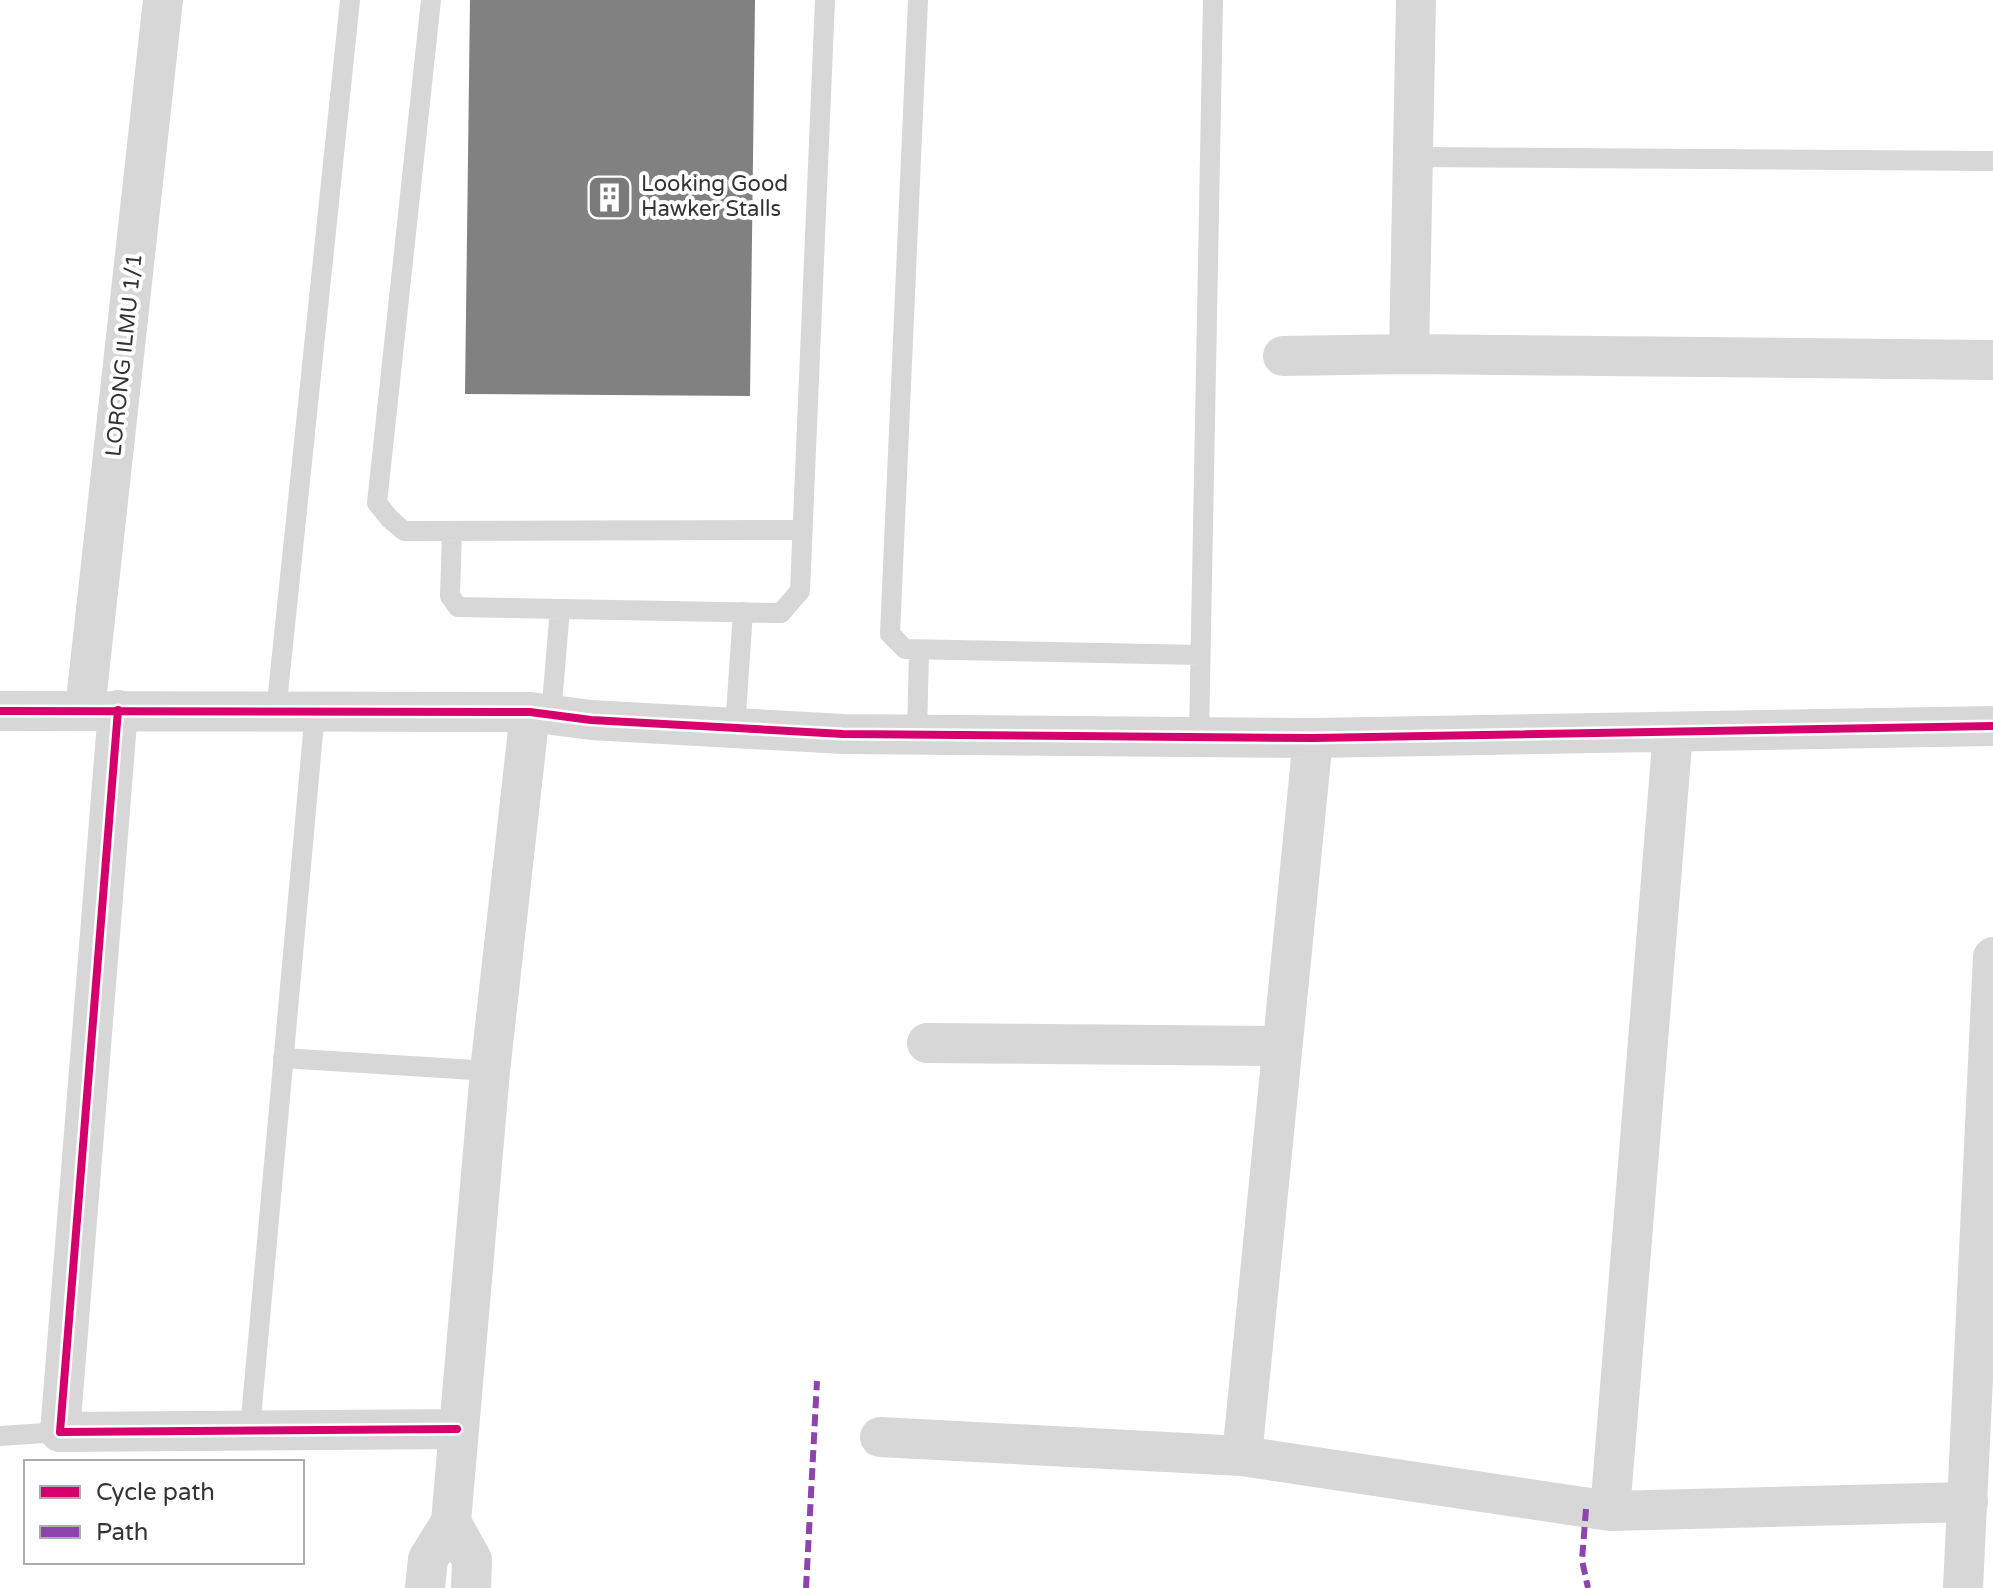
<svg xmlns="http://www.w3.org/2000/svg" width="1993" height="1588" viewBox="0 0 1993 1588" font-family="'Varela Round',sans-serif">
	<rect width="100%" height="100%" fill="#fff"/>
	<!-- building -->
	<path fill="#818181" d="M470,0h285l-5,396 -285,-2z"/>
	<g fill="none" stroke-linecap="round" stroke-linejoin="round">
		<!-- lane -->
		<path stroke="#d7d7d7" stroke-width="20" d="M431,0l-54,503 13,16 14,12 399,-1
			M918,0l-28,634 15,15 295,6
			M1413,157l580,4
			M452,531l-2,65 8,11 323,6 19,-22 25,-591
			M276,712l74,-712
			M551,715l9,-106
			M735,728l8,-116
			M917,735l2,-85
			M1199,737l14,-737
			M283,1058l207,13
			M250,1429l65,-718
			M0,1436l60,-4"/>
		<!-- street -->
		<path stroke="#d7d7d7" stroke-width="40" d="M1409,354l7,-354
			M1283,356l126,-2 584,6
			M85,710l78,-710
			M118,710l-58,722 397,-3
			M0,711l530,1 61,8 252,14 470,4 680,-12
			M927,1043l355,3
			M880,1437l362,19 368,55 358,-9
			M1242,1456l71,-718
			M1610,1511l63,-779
			M451,1522l21,38 -1,28
			M425,1588l3,-29 23,-37 39,-451 40,-359
			M1963,1588l30,-631"/>
		<!-- quiet -->
		<path stroke="#8e44ad" stroke-width="6" stroke-dasharray="12 6" stroke-linecap="butt" d="M1586,1509l-4,51 6,28
			M806,1588l11,-207"/>
		<defs>
			<path id="cycleway" d="M118,710l-58,722 397,-3
				M0,711l530,1 61,8 252,14 470,4 680,-12"/>
		</defs>
		<!-- cycleway casing -->
		<use href="#cycleway" stroke="#fff" stroke-width="13"/>
		<!-- cycleway -->
		<use href="#cycleway" stroke="#d6006c" stroke-width="8"/>
	</g>
	<!-- icons -->
	<defs>
		<symbol id="building-square" viewBox="-11 -11 22 22"><rect x="-9" y="-9" width="18" height="18" rx="4" fill="#7a7a7a" stroke="#fff"/><path d="M-4-6H4V6H1V3H-1V6H-4ZM-2.5-4.3h1.7v1.8h-1.7ZM.8-4.3h1.7v1.8H.8ZM-2.5-1h1.7V.8h-1.7ZM.8-1h1.7V.8H.8Z" fill="#fff"/></symbol>
	</defs>
	<g fill-rule="evenodd">
		<use href="#building-square" x="584" y="172" width="51" height="51"/>
	</g>
	<g text-anchor="middle" dominant-baseline="central" stroke-width="8" stroke-linejoin="round" paint-order="stroke">
		<!-- poi labels -->
		<g font-size="22" fill="#333" stroke="#fff" text-anchor="start">
			<text x="641" y="184">Looking Good<tspan x="641" dy="25">Hawker Stalls</tspan></text>
		</g>
		<!-- street labels -->
		<g font-size="22" fill="#333" stroke="#fff">
			<text transform="translate(124 355) rotate(-84)">LORONG ILMU 1/1</text>
		</g>
	</g>
	<!-- legend -->
	<rect x="24" y="1460" width="280" height="104" fill="#ffffff" stroke="#adadad" stroke-width="2"/>
	<rect x="40" y="1486" width="40" height="12" fill="#d6006c" stroke="#adadad" stroke-width="2"/>
	<text x="96" y="1500" font-size="24" fill="#333333">Cycle path</text>
	<rect x="40" y="1526" width="40" height="12" fill="#8e44ad" stroke="#adadad" stroke-width="2"/>
	<text x="96" y="1540" font-size="24" fill="#333333">Path</text>
</svg>
